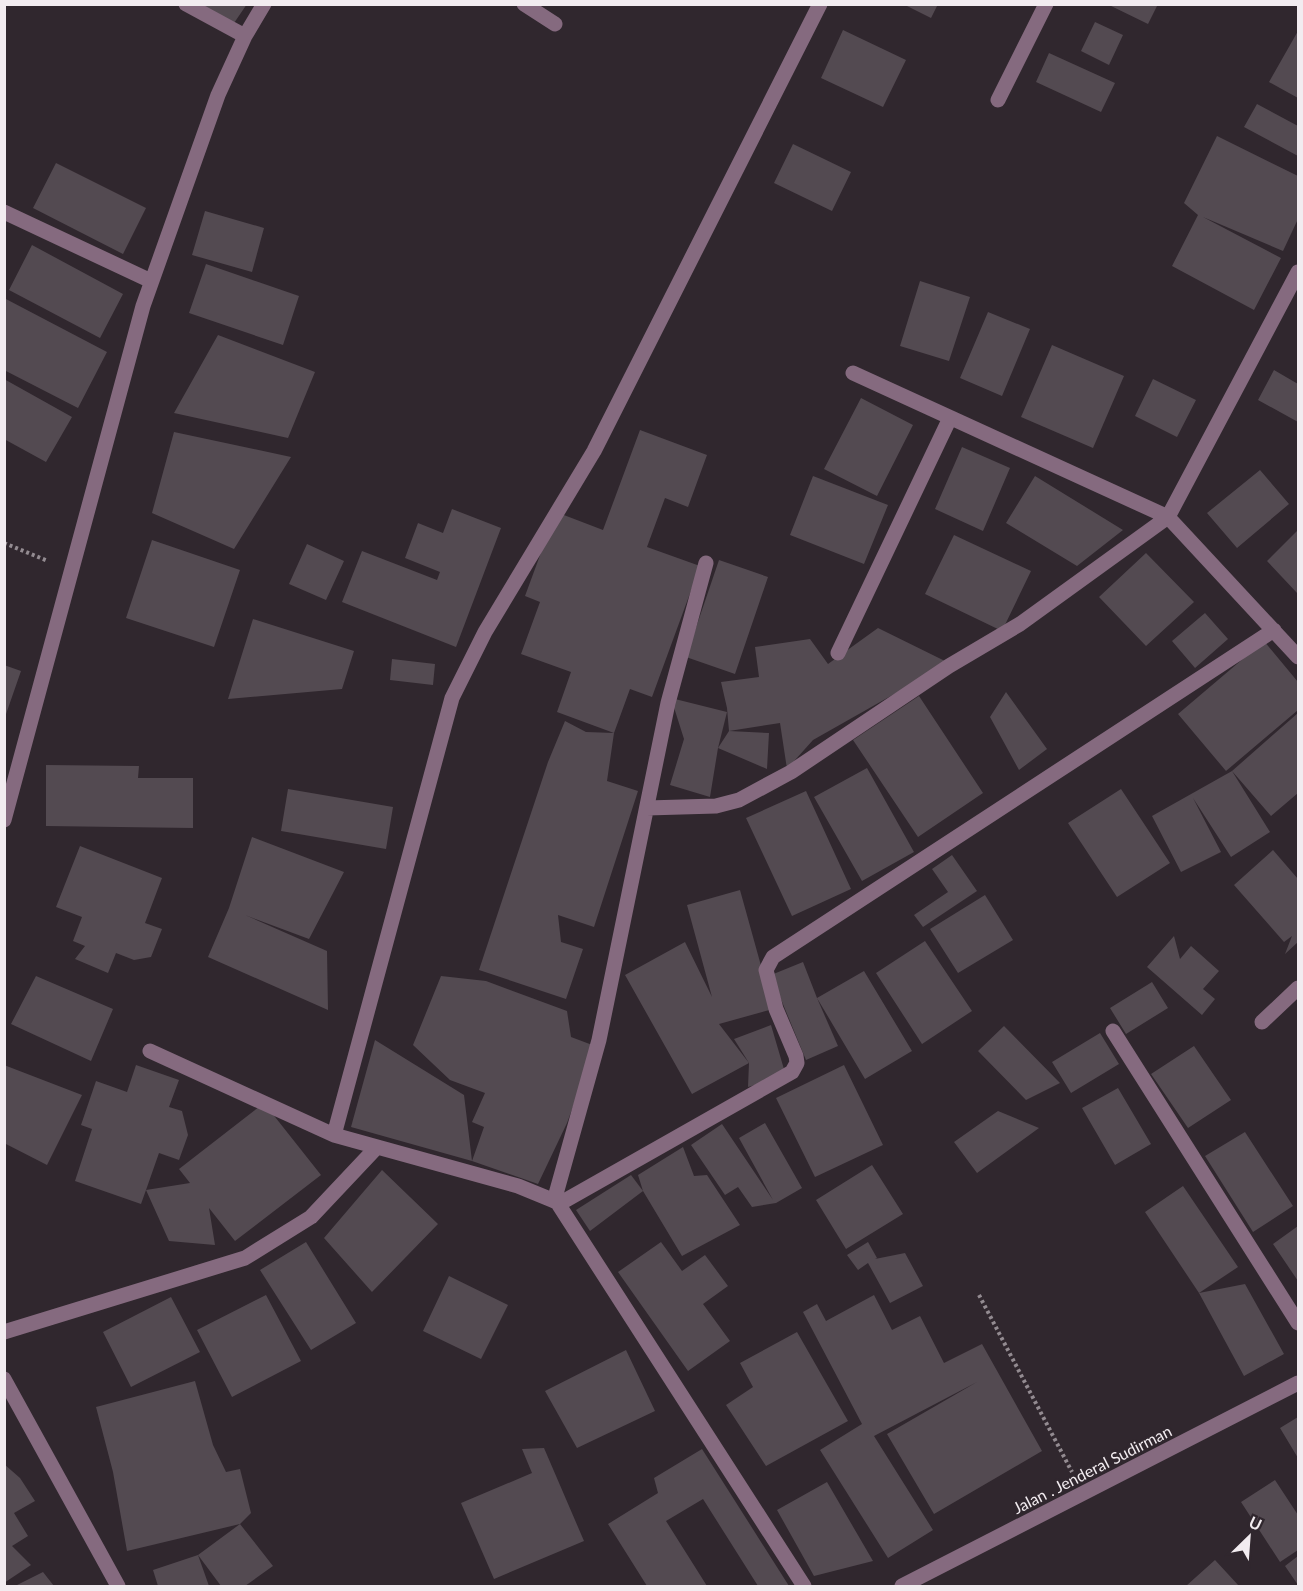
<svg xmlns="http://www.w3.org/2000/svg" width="1303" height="1591" viewBox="0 0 1303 1591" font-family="Lato,sans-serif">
	<rect width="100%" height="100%" fill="#30272e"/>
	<!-- building -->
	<path fill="#534a51" d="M202,4h45l-15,22z
		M903,4h35l-7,14z
		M1107,4h51l-10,20z
		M1095,22l28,13 -14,30 -28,-14z
		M843,30l63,30 -23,47 -62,-29z
		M1298,31v67l-29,-16z
		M1049,53l66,30 -14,29 -65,-30z
		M1257,104l41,22v30l-54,-29z
		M1217,136l81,40v43l-15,32 -80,-34 78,41 -27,52 -82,-44 26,-51 -14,-12z
		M793,144l58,28 -19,39 -58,-28z
		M56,163l90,45 -23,46 -90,-46z
		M205,211l59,17 -12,44 -60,-17z
		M32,245l91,49 -23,44 -91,-48z
		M206,264l93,32 -16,49 -94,-32z
		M920,281l50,16 -21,64 -49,-15z
		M4,298l103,54 -29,56 -74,-38z
		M988,312l42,17 -28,67 -42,-18z
		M218,335l97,37 -27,66 -114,-25z
		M1052,345l72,31 -31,72 -72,-31z
		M1274,370l24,14v38l-40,-22z
		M4,379l68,38 -26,45 -42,-23z
		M1153,379l43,21 -19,37 -42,-21z
		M861,398l52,27 -36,71 -53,-27z
		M640,430l67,25 -19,52 -23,-9 -18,49 53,19 -48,131 -22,-8 -16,44 -7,48 31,10 -44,136 -36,-12 3,27 22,7 -17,50 -87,-29 69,-208 17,-41 21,11 28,1 -57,-21 14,-40 -50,-18 19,-52 -15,-6 31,-84 47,18z
		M174,432l117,25 -57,92 -82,-36z
		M962,447l48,21 -27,63 -48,-22z
		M1260,470l29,34 -52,44 -30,-35z
		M813,476l75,29 -24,59 -74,-29z
		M1035,476l88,54 -46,36 -71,-43z
		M452,509l49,19 -45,119 -114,-45 20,-51 75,29 3,-8 -35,-14 13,-35 25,10z
		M1298,530v64l-31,-33z
		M954,535l77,36 -29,60 -77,-37z
		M152,540l88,30 -26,77 -88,-29z
		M307,544l37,17 -18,39 -37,-16z
		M1146,553l48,49 -48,44 -47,-49z
		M719,560l49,17 -33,97 -49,-17z
		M1205,613l23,26 -33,29 -23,-27z
		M253,619l101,32 -12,38 -114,10z
		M878,628l71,35 -136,77 -26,29 -7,-46 -51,8 -2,-23 -6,-26 38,-5 -4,-30 55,-8 18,25z
		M1264,641l34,41v28l-72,61 -48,-57z
		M392,659l43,5 -2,21 -43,-5z
		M4,665l17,6 -16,46h-1z
		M1006,692l41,57 -28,21 -29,-53z
		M919,696l64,97 -65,44 -65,-97z
		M671,698l56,14 -9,36 11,-17 40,2 -2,36 -49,-21 -8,49 -40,-12 14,-46z
		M1298,713v80l-27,23 -39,-45 38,61 -39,25 -38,-59 28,54 -40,20 -29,-56 80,-45z
		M46,765l93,1 -1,12h55v50l-147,-2z
		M867,768l47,84 -52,29 -48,-84z
		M288,789l105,18 -7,42 -105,-18z
		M1121,789l49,74 -53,34 -49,-74z
		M806,791l45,98 -59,27 -46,-98z
		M252,837l92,35 -35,67 -64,-24 82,36 1,59 -120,-53 21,-49z
		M80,846l82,32 -17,45 17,6 -11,28 -17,3 -18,-7 -8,20 -33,-14 10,-13 -12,-5 9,-24 -26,-10z
		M1273,850l25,29v63l-13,12 7,-18 -8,6 -50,-57z
		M952,855l25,36 -54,36 -9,-12 34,-23 -16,-23z
		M740,890l33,119 -54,15 30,39 -57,31 -67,-119 60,-33 27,55 -25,-92z
		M985,895l28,45 -55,33 -28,-44z
		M1174,936l6,23 11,-13 28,25 -16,18 12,10 -13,16 -55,-48z
		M925,941l47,70 -50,33 -46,-71z
		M803,962l14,36 47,-27 48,80 -47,28 -48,-81 21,48 -32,14 -35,-85z
		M36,976l77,33 -22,52 -80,-37z
		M441,976l45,5 81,30 4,26 24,9 -28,77 -29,61 -66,-23 -121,-34 24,-87 89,55 8,66 12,-34 -12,-5 13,-29 -35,-13 -37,-35z
		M1152,982l16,26 -42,26 -16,-26z
		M771,1025l15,51 -38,11 1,-24 -15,-24z
		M1004,1026l56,57 -34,17 -48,-49z
		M1100,1033l19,31 -48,29 -19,-31z
		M1194,1046l37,54 -43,28 -37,-54z
		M4,1065l78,30 -35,70 -43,-22z
		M136,1065l43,15 -10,27 13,4 6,24 -9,25 -20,-7 -13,37 44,-7 -11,-14 85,-66 57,72 -86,66 -26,-33 6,37 -46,-4 -23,-51 -5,14 -66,-23 17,-52 -11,-4 15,-44 31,11z
		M844,1065l39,80 -68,32 -39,-79z
		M1118,1088l33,56 -36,21 -33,-57z
		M998,1111l41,17 -62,45 -23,-31z
		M765,1123l37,65 -26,15 -24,4 -14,-20 -13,8 -34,-50 31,-21 51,76 -34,-62z
		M1245,1132l48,74 -40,26 -48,-76z
		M683,1147l11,29 13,-1 33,50 -58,31 -39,-65 -5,-16z
		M872,1165l31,49 -57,35 -30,-49z
		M382,1170l56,54 -66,68 -48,-54z
		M631,1175l12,16 -53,40 -14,-21z
		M1183,1186l55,81 -39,26 46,-9 39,70 -40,22 -45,-83 -54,-81z
		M1298,1226v55l-25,-37z
		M306,1242l50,81 -45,27 -51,-80z
		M661,1242l21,29 23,-16 23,31 -25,18 27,37 -42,30 -70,-99z
		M868,1242l9,16 -2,1 30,-6 18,33 -33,17 -22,-40 -10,7 -11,-15z
		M449,1276l59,29 -27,54 -58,-28z
		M266,1295l35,66 -69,36 -35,-67z
		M874,1295l18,35 28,-14 24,47 38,-19 60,107 -108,63 -47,-80 90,-52 -103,54 59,94 -45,28 -68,-108 42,-26 -59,-112 14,-8 9,17z
		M171,1297l29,55 -69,35 -28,-55z
		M797,1332l51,89 -82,45 -40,-61 27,-18 -13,-24z
		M626,1350l29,61 -78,37 -32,-57z
		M195,1381l18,64 13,27 14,-3 11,44 -11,11 33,42 -28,20h-24l-23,-31 11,31h-51l-5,-16 45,-15 42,-31 -113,27 -14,-79 -17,-65z
		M1298,1417v41l-18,-30z
		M544,1448l40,93 -90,38 -33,-76 71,-30 -10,-24z
		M702,1449l87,137h-31l-55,-87 -37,22 41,65h-60l-39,-62 50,-31 -4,-15z
		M4,1464l16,14 15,23 -21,12 14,23 -16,10 19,19 -27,18z
		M1275,1480l23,35v35l-18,12 -39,-60z
		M827,1482l46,79 -59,15 -37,-66z
		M1298,1556v29l-13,-19z
		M1215,1560l24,26h-53z
		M43,1572l11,14h-39z"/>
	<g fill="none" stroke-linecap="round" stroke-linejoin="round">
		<!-- path -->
		<path stroke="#938b91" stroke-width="4" stroke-dasharray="3 3" stroke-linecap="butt" d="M4,543l44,18
			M979,1295l93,177"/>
		<!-- minor -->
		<path stroke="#856a7f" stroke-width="15" d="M186,4l59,32
			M524,4l31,20
			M998,100l48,-96
			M4,212l147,69
			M853,373l315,144 130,140
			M838,653l112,-235
			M647,808l69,-2 23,-6 52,-28 158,-106 71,-42 148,-107 130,-245
			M4,820l139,-514 75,-211 27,-59 19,-32
			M1262,1022l36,-34
			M1113,1031l185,292
			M150,1051l184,84 184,51 39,16 247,384
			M334,1135l118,-437 33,-66 109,-181 226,-447
			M554,1201l45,-161 69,-337 38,-140
			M559,1204l233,-132 5,-9 -1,-7 -20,-47 -10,-39 7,-13 501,-327
			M4,1332l241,-74 66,-41 65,-69
			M4,1379l114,207
			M902,1586l396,-203"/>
	</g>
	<g text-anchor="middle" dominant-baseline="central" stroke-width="5" stroke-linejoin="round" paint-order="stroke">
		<!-- street labels -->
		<g font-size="16" fill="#f2ecf0" stroke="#30272e">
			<text transform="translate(1092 1469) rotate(-27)">Jalan . Jenderal Sudirman</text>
		</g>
	</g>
	<!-- border -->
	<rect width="1303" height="1591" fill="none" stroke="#f2ecf0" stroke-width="12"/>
	<!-- north arrow -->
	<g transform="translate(1249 1537) rotate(25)" stroke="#30272e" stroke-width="4.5" paint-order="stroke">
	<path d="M0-4.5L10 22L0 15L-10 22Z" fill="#f2ecf0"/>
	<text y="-9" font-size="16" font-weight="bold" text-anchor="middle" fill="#f2ecf0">U</text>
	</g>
</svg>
